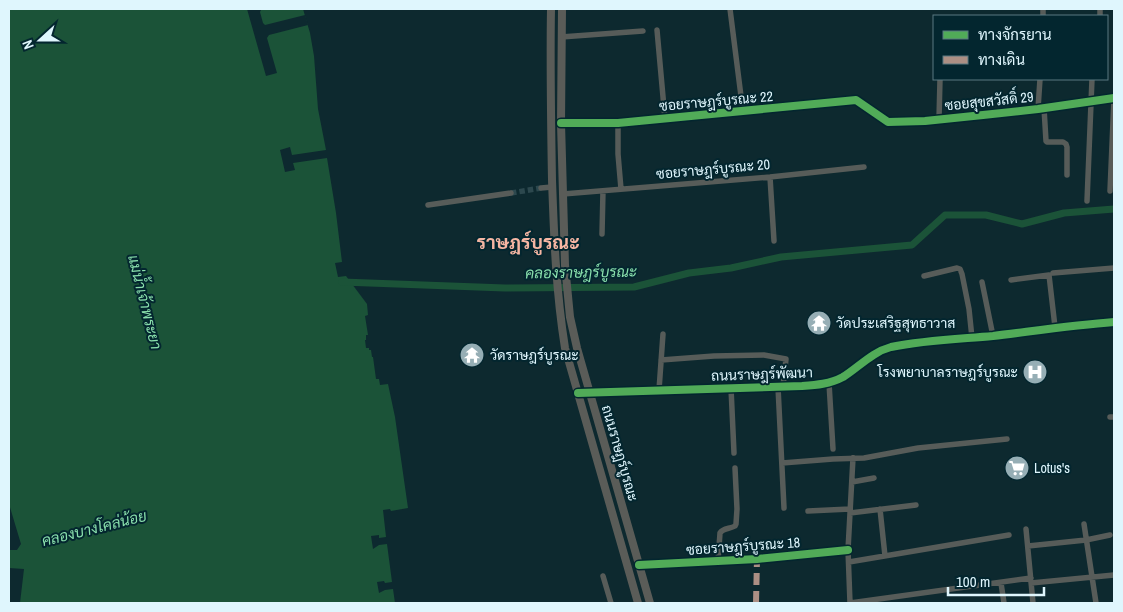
<svg xmlns="http://www.w3.org/2000/svg" width="1123" height="612" viewBox="0 0 1123 612" font-family="'Archivo Narrow',Sarabun,sans-serif">
	<rect width="100%" height="100%" fill="#0d292f"/>
	<!-- water -->
	<path fill="#1b5338" d="M9,9h294l7,24 4,23 4,53 8,41 -34,5 -2,-8 -10,3 5,22 10,-2 -2,-7 34,-5 9,55 6,49 -7,1 3,14 8,-1 21,28 1,11 -3,1 3,19h-2v5h-1l1,8h3v2h2l1,7h1l3,22h3l1,6 8,-1 7,33 13,91 -17,3 -1,-2 -7,1 3,27 -7,1v-3l-8,1 2,13 6,-4 8,-1 5,38 -7,1 -1,-2 -7,1 2,11 6,-3 8,-1 2,14h-375l4,-34 -15,-1v-18h8l4,-6 -12,-40z"/>
	<!-- pier -->
	<path fill="#0d292f" d="M247,9h19l-5,1 -1,2 3,11 2,2 40,-10 3,10 -39,10 -2,3 10,35 -11,3z"/>
	<g fill="none" stroke-linecap="round" stroke-linejoin="round">
		<!-- canal -->
		<path stroke="#1b5338" stroke-width="7" d="M342,282l163,6 129,-1 55,-14 42,-5 50,-11 131,-12 33,-30h41l36,9 42,-11 50,-4"/>
		<!-- minor-tunnel -->
		<path stroke="#2c484e" stroke-width="5.5" stroke-dasharray="5.5 3" stroke-linecap="butt" d="M511,193l30,-5"/>
		<!-- minor -->
		<path stroke="#575c59" stroke-width="5.5" d="M730,9l13,103
			M1043,16v-7
			M1100,16v-7
			M657,30l8,89
			M561,37l82,-6
			M1044,108l2,33 1,1h16l3,2 1,3v28
			M1038,109l2,-30
			M939,119l1,-40
			M561,123h57l238,-23 32,22 37,-1 58,-6 55,-6 76,-11
			M618,123v31l3,35
			M770,177l4,64
			M541,188l11,-1
			M1110,191l4,-93
			M563,194l207,-17 94,-10
			M1087,201l5,-122
			M428,205l83,-12
			M602,234l1,-43
			M1053,273l61,-5
			M924,276l33,-8 3,1 2,5 7,35 3,29
			M1011,280l38,-5 6,52
			M982,282l11,54
			M661,360l53,-4 50,-1 22,4 -3,28
			M829,383l4,66
			M778,387l6,121
			M731,388l3,65
			M659,390l4,-56
			M1110,417h4
			M782,463l51,-4 31,-1 54,-10 89,-9
			M852,482l22,-4
			M880,509l5,47
			M808,511l42,-2
			M850,513l66,-8
			M1084,524l12,79
			M1026,529l7,74
			M1028,546l58,-6 24,-5
			M718,561l2,-28c3,-5 10,-4 15,-7l1,-2 1,-15 -2,-41
			M849,562l160,-27
			M639,565l118,-6 91,-9
			M603,576l8,27
			M1001,583l3,20
			M1031,583l83,-8
			M850,603l181,-25
			M850,603l-2,-53 5,-92"/>
		<!-- tertiary -->
		<path stroke="#575c59" stroke-width="7" d="M578,393l224,-7c14,-1 28,-2 41,-9 16,-10 29,-25 48,-30 34,-7 68,-8 102,-11 41,-5 81,-11 121,-14"/>
		<!-- secondary -->
		<path stroke="#5a5c58" stroke-width="8" d="M551,9c-1,57 0,114 1,171 2,57 4,112 13,168l73,255
			M562,9l-1,114 4,142 5,52 7,31 73,255"/>
		<!-- quiet -->
		<path stroke="#ac8f84" stroke-width="6" stroke-dasharray="12 6" stroke-linecap="butt" d="M756,603l1,-44"/>
		<defs>
			<path id="cycleway" d="M561,123h57l238,-23 32,22 37,-1 58,-6 55,-6 76,-11
				M578,393l224,-7c14,-1 28,-2 41,-9 16,-10 29,-25 48,-30 34,-7 68,-8 102,-11 41,-5 81,-11 121,-14
				M639,565l118,-6 91,-9"/>
		</defs>
		<!-- cycleway casing -->
		<use href="#cycleway" stroke="#03262f" stroke-width="11"/>
		<!-- cycleway -->
		<use href="#cycleway" stroke="#51ab58" stroke-width="8"/>
	</g>
	<!-- icons -->
	<defs>
		<symbol id="temple-disc" viewBox="-11 -11 22 22"><circle r="9.5" fill="#96aeb5" stroke="#03262f"/><path d="M0-6L5-2H3V0L6.5 2.5H4V6H1.5V3h-3V6H-4V2.5H-6.5L-3 0V-2H-5Z" fill="#fff"/></symbol>
		<symbol id="hospital-disc" viewBox="-11 -11 22 22"><circle r="9.5" fill="#96aeb5" stroke="#03262f"/><path d="M-5-5h3v3.5h4V-5h3V5h-3V1.5h-4V5h-3Z" fill="#fff"/></symbol>
		<symbol id="supermarket-disc" viewBox="-11 -11 22 22"><circle r="9.5" fill="#96aeb5" stroke="#03262f"/><path d="M-6-5.5h2.5l.6 2H6L4.5 2H-2.5L-4.4-4H-6ZM-1.5 3.2a1.3 1.3 0 1 0 .1 0ZM3 3.2a1.3 1.3 0 1 0 .1 0Z" fill="#fff"/></symbol>
	</defs>
	<g fill-rule="evenodd">
		<use href="#temple-disc" x="805" y="309" width="28" height="28"/>
		<use href="#temple-disc" x="458" y="341" width="28" height="28"/>
		<use href="#hospital-disc" x="1021" y="358" width="28" height="28"/>
		<use href="#supermarket-disc" x="1003" y="454" width="28" height="28"/>
	</g>
	<g text-anchor="middle" dominant-baseline="central" stroke-width="4" stroke-linejoin="round" paint-order="stroke">
		<!-- street labels -->
		<g font-size="14" fill="#dff6fd" stroke="#03262f">
			<text transform="translate(716 101) rotate(-5)">ซอยราษฎร์บูรณะ 22</text>
			<text transform="translate(989 101) rotate(-6)">ซอยสุขสวัสดิ์ 29</text>
			<text transform="translate(713 169) rotate(-5)">ซอยราษฎร์บูรณะ 20</text>
			<text transform="translate(762 374) rotate(-2)">ถนนราษฎร์พัฒนา</text>
			<text transform="translate(620 453) rotate(74)">ถนนราษฎร์บูรณะ</text>
			<text transform="translate(743 546) rotate(-4)">ซอยราษฎร์บูรณะ 18</text>
		</g>
		<!-- poi labels -->
		<g font-size="14" fill="#dff6fd" stroke="#03262f" text-anchor="start">
			<text x="836" y="323">วัดประเสริฐสุทธาวาส</text>
			<text x="490" y="355">วัดราษฎร์บูรณะ</text>
			<text x="1018" y="372" text-anchor="end">โรงพยาบาลราษฎร์บูรณะ</text>
			<text x="1034" y="468">Lotus's</text>
		</g>
		<!-- water labels -->
		<g font-size="15" font-style="italic" fill="#89dfac" stroke="#03262f">
			<text transform="translate(581 272) rotate(-1)">คลองราษฎร์บูรณะ</text>
			<text transform="translate(145 302) rotate(76)">แม่น้ำเจ้าพระยา</text>
			<text transform="translate(94 528) rotate(-14)">คลองบางโคล่น้อย</text>
		</g>
		<!-- district labels -->
		<g font-size="19" font-weight="bold" fill="#f6b6a3" stroke="#03262f">
			<text x="528" y="242">ราษฎร์บูรณะ</text>
		</g>
	</g>
	<!-- border -->
	<rect width="1123" height="612" fill="none" stroke="#dff6fd" stroke-width="20"/>
	<!-- legend -->
	<rect x="933" y="15" width="175" height="65" fill="#03262f" stroke="#5b7981"/>
	<rect x="943" y="31" width="25" height="8" fill="#51ab58" stroke="#5b7981"/>
	<text x="978" y="40" font-size="15" fill="#dff6fd">ทางจักรยาน</text>
	<rect x="943" y="56" width="25" height="8" fill="#ac8f84" stroke="#5b7981"/>
	<text x="978" y="65" font-size="15" fill="#dff6fd">ทางเดิน</text>
	<!-- north arrow -->
	<g transform="translate(40 40) rotate(249)" stroke="#03262f" stroke-width="4" paint-order="stroke">
	<path d="M0-4L9 19L0 12L-9 19Z" fill="#dff6fd"/>
	<text y="-8" font-size="14" font-weight="bold" text-anchor="middle" fill="#dff6fd">N</text>
	</g>
	<!-- scale -->
	<path d="M948 587v8h96v-8" fill="none" stroke="#dff6fd" stroke-width="2.5"/>
	<text x="956" y="587" font-size="15" fill="#dff6fd" stroke="#03262f" stroke-width="4" paint-order="stroke">100 m</text>
</svg>
